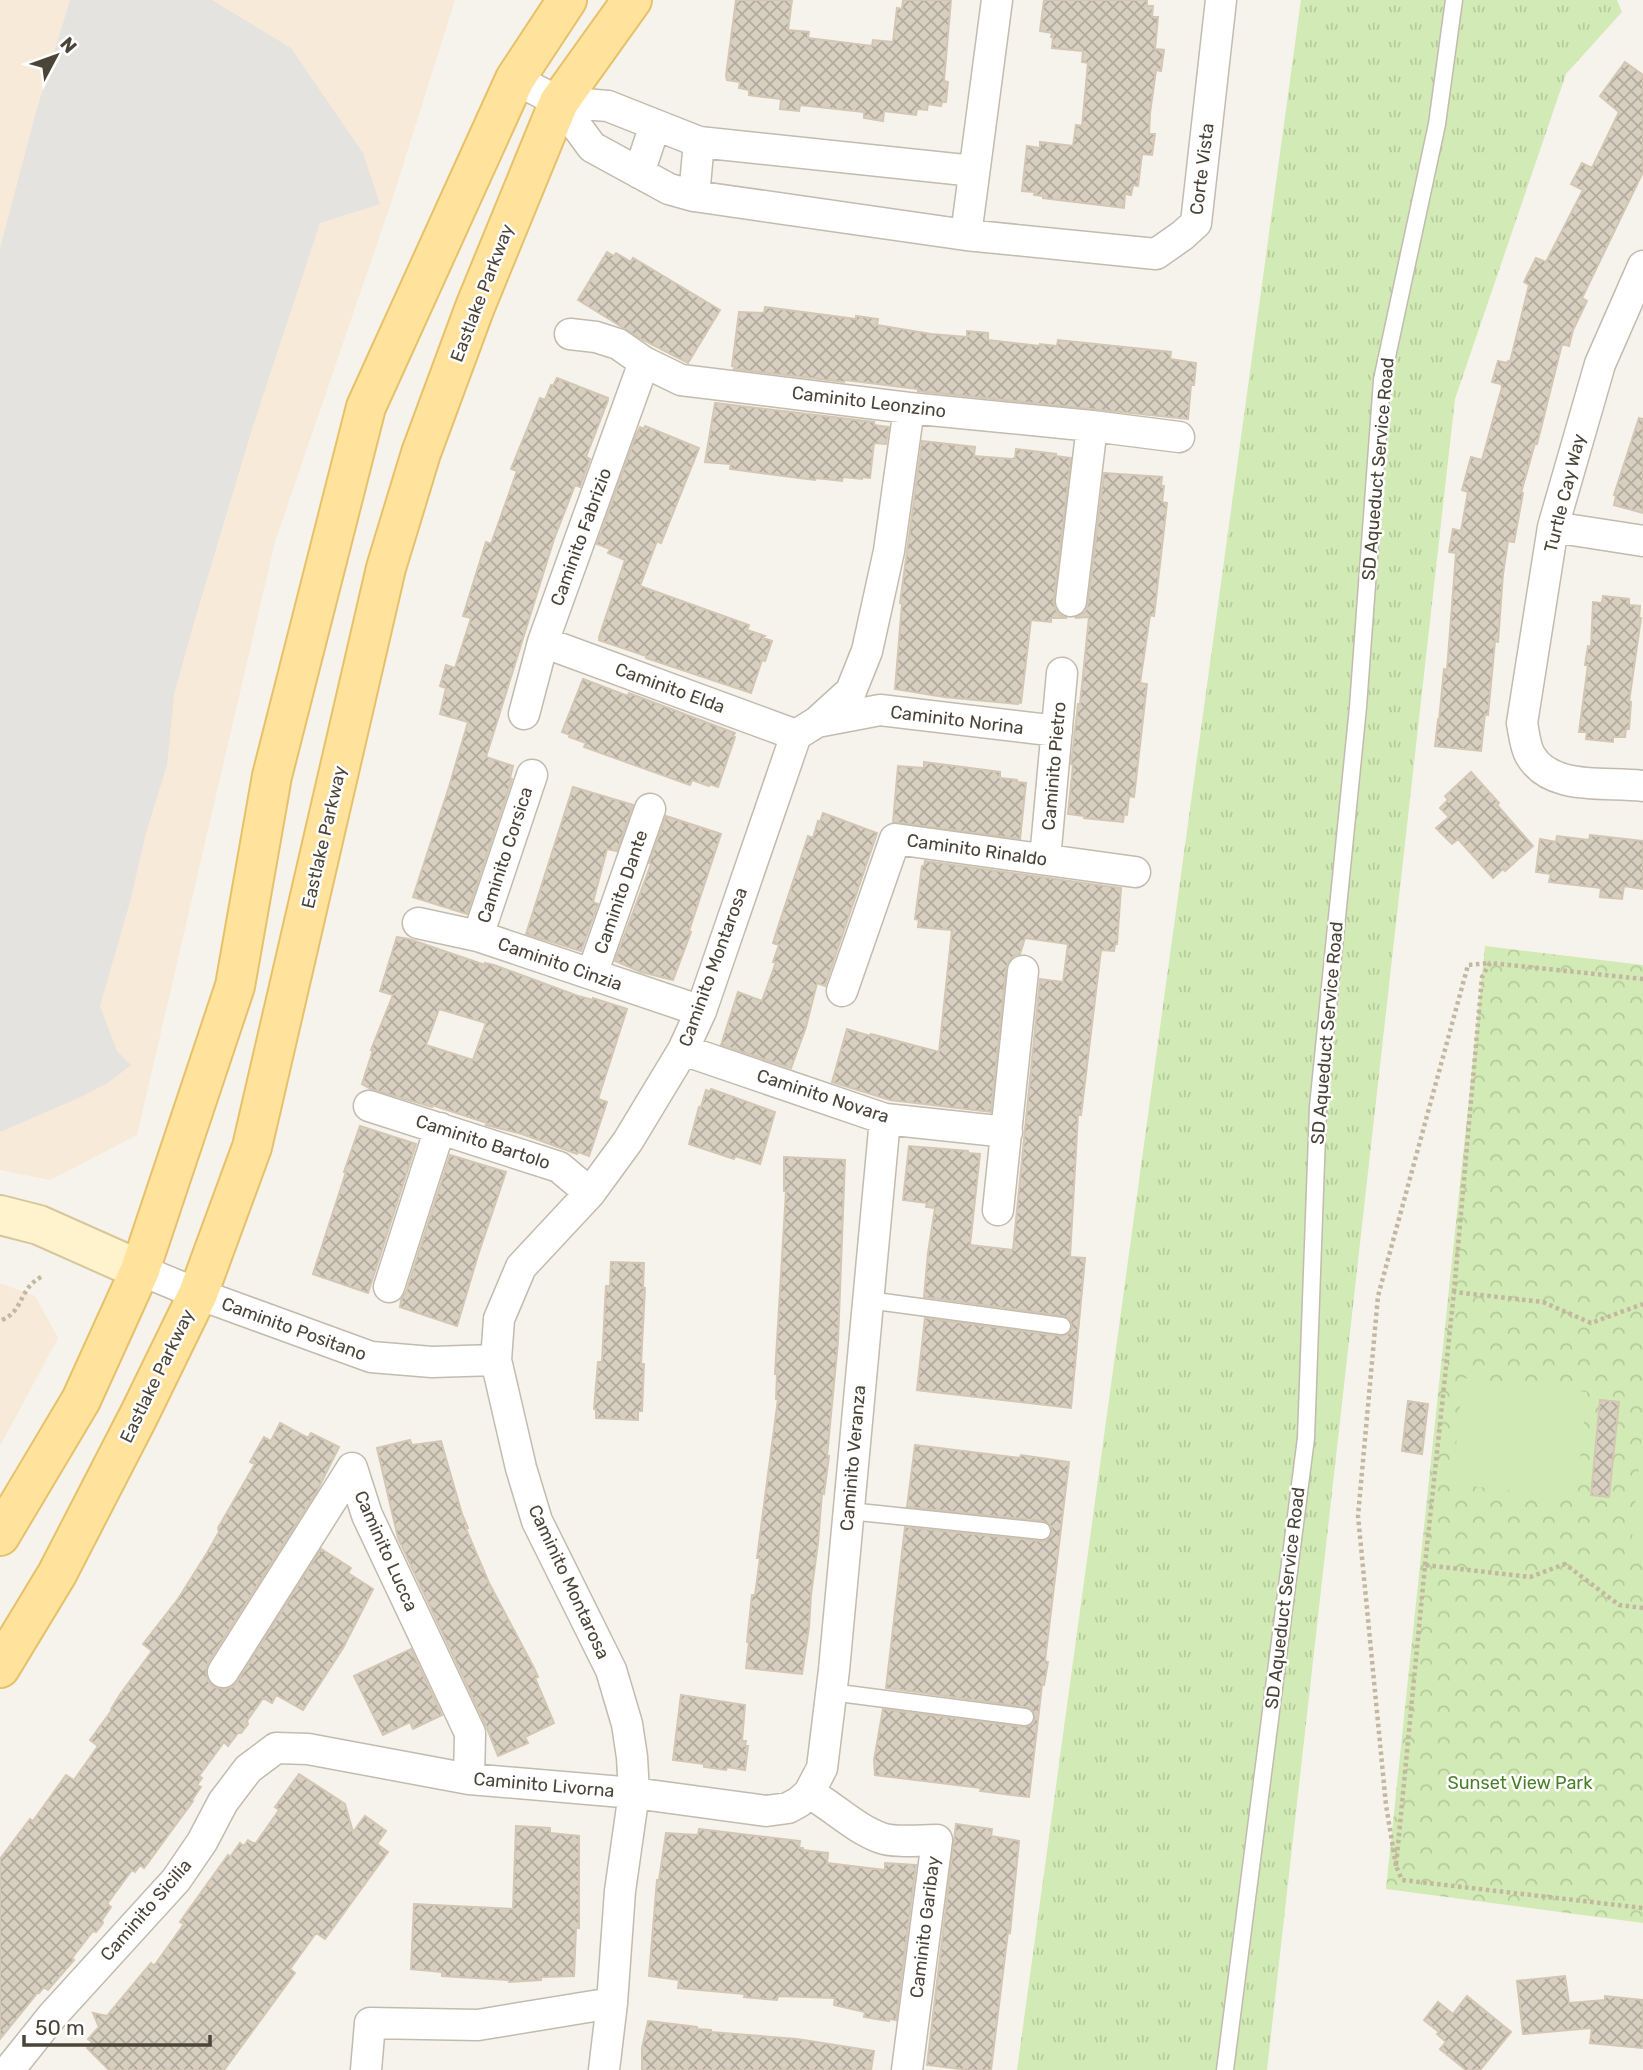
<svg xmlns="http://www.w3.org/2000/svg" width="1643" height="2070" viewBox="0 0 1643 2070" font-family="Rubik,sans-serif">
	<defs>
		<pattern id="grass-tufts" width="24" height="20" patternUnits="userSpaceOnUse" patternTransform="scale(1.75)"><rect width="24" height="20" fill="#d2eab5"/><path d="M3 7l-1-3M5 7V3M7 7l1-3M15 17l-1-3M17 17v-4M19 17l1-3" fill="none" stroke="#b6ca9c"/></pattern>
		<pattern id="park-crowns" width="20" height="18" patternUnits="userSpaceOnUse" patternTransform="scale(1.75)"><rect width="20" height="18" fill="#d2eab5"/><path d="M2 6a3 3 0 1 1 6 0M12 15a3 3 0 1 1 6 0" fill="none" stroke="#b6ca9c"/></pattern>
		<pattern id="building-cross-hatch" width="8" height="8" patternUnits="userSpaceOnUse" patternTransform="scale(1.75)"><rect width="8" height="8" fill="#d8cfc1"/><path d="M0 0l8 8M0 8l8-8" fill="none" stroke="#b1aa9e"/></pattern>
	</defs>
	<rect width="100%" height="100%" fill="#f6f3ec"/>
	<!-- commercial -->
	<path fill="#f7ead8" d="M0,0h455l-63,200 -117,342 -138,593 -87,45 -50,-10z
		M0,1283l35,13 23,42 -58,108z"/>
	<!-- grass -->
	<path fill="url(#grass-tufts)" d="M1301,0h316l5,12 -56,62 -111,325 -188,1671h-250z"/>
	<!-- park -->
	<path fill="url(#park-crowns)" d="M1485,946l158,19v958l-257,-34z"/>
	<!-- garden -->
	<path fill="#d2eab5" d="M1463,1378l124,14 -11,106 -124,-14z
		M1643,1427v127l-9,-9 -2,-12z"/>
	<!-- parking -->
	<path fill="#e5e3e0" d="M70,0h142l79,48 72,105 17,51 -60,19 -68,206 -59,197 -19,69 -7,70 -21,68 -16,69 -30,104 17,45 14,14 -22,17 -26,14 -83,36v-884l36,-136z"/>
	<!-- building -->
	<path fill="url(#building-cross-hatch)" stroke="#d3c7b4" stroke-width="2" fill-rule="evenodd" d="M736,0h56l-4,30 21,2 -1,6 64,8 1,-6 20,2 4,-34 5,1 1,-9h48l-7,81 4,1 -2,20h-4l-1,4 -13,-2 -1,6 -10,-1 -1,6 -32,-4 -1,10 -19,-3v-6l-64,-7 -1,6 -19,-2 1,-10 -32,-4v-5l-10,-2 1,-6 -13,-2 -1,-4z
		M1044,0h103v6h6l-1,11h6l-3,32 9,1 -3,21 -5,-1 -6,43 -1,21h6l-3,21 -10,-1 -4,32 -5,-1 -2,10 -6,-1 -1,14 -81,-10v-2l-9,-1 1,-3 -13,-1 5,-45 13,2v-6l33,4 3,-21 6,1 6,-63 -6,-1 1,-11 -31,-3 1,-11h-2l1,-4 -12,-2z
		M1625,62l18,13v97l-61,126 5,3 -14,29 -4,16 -7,-2 -25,100 -2,-1 -14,50h2l-9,49 -6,-1 -5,33 -5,68 -3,-1 -7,74 -3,-1 -4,37 -46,-5 3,-26 1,1 5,-52 3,1 9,-117 -7,-1 4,-23 8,2 7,-39 -6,-2 9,-33 11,3 20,-73 -1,-3 -9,-2 6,-21 9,2 1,-2 2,1 19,-77 -5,-3 12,-24 10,4 37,-72 -12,-6 11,-21 10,5 27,-56 -19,-16z
		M607,252l7,4 2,-3 15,9 2,-4 87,52 -32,53 -45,-23 -65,-40z
		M765,307l91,12v-3l22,3 -1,6 54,9 36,3v-6l21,2v7l52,6v-2l17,2 1,-6 113,12 -1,7 26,4 -2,22h-3l-3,34 -270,-28v-2l-73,-9 -1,2 -110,-13 1,-2 -3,-1 7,-54 25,1z
		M557,378l51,20v2l-22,57 4,2 -10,28 -5,-2 -21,54 -68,218 27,9 -3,12 2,1 -45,135 -54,-17 36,-110 19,-65 -28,-8 6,-26 -6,-2 6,-21 9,3 16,-50 -8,-2 23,-74 5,2 26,-73 -6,-2 29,-71 5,2 6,-15 2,1z
		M715,403l159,19v3l15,2 -3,17 -12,-1 -4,35 -8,-1v2l-19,-2 -1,4 -26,-3 -1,2 -85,-11 1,-5 -26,-2z
		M1639,418l4,1v94l-29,-8 2,-9 -2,-1z
		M645,426l54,22 -38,95 -4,-2 -17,45 109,39 -2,5 18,6 -2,2 9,3 -7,20 -3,-1 -11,33 -105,-35v-2l-47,-16 1,-3h-1l26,-77 -17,-7 2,-4 -13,-5 38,-106 5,-11 4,2z
		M922,441l53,6 -1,9 38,3 3,-1 1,-9 40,5v2l15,2 -17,141 1,9 5,7 7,3h-16v4l-20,-2 -10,83 -3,-1v2l-74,-7 -49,-8 7,-85 -2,-1z
		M1104,473l58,4 -1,9h3l-2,16 5,1 -13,113 -4,-1 -10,68 7,1 -13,113 -5,-1 -2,19 -3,-1 -1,8 -39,-4v-2l-16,-2 5,-49 -2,-1 1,-8 6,-52h2l9,-87 -14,1 10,-6 3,-9z
		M1603,596l26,3v6l11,1 -1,12h2l-12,84h2l-2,27h-3l-1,8h-12v5l-27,-3 1,-7h-8l9,-67h-3l3,-19 3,1 2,-45 9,1z
		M583,679l45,17 1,-3 106,40 -2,3 2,1 -17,50 -8,-3 -1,2 -17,-6 -2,5 -106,-38 2,-4 -17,-6 1,-2 -8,-3z
		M924,762l76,10v6l17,2v2l9,1 -6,56 -127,-17 5,-56 26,2z
		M1471,772l28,31 -2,2 36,41 -28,25 -2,-2 -10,9 -35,-39 -6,5 -16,-16 13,-11 -9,-9 8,-8 -3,-4z
		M573,787l60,18 -16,46 -10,-2 -14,53 5,2 -17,47 -55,-17z
		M823,813l54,20 -52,153 -8,-3 -11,44 -15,41 -70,-23 17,-53 24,9 14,-39h-3l6,-17 -6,-2 6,-19 29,-88 5,2 5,-17 2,1z
		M666,816l55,18 -32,97 2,1 -18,48 -32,-8 -26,-11 36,-97 -2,-1z
		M1590,835l53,6v48l-19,-3 -2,13 -22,-2 1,-9 -52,-6 2,-8 -15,-2 4,-33 16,3 1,-6 32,4z
		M925,861l196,27 -4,56h-2l-1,7 -13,-1 -20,165h-3l-8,142 15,1 -14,150 -154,-18 8,-72 136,18 9,-3 2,-6 -3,-9 -6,-2 -139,-19 4,-44 7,-45 -9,-1 1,-4 -24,-3 6,-54 59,5v2l12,1 -10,91 43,5 27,-271 23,3 5,-38 -43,-6 -5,16 -5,1 -6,6 -3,8 -15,143 -101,-12 -58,-18 15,-53 23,7 1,-2 68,18 13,-122 -34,-3 1,-7 -4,-1 7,-53h2z
		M397,937l12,2 76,26v-2l9,2 84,31 15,4v-2l34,11 -29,90 9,3 -18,54 -11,-4 -1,2 -55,-20 -36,-9 1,-2 -55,-18v2l-61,-18 -9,-5 11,-34h-2l22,-55 -13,-4zM439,1009l47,14 -13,37 -47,-15z
		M711,1089l64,23 -15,52 -25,-8 -1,3 -45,-15 10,-37h2l5,-17 4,2z
		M360,1126l56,18 -48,149 -55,-19 33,-102h-2z
		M450,1155l56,17 -28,83 -21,71 -57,-19 1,-7 5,-8z
		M784,1157l61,3 -7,182 -11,114h2l-5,38 -2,-1 -4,50 -7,52 -2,32 -7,47 -56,-6 3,-26h-2l5,-47h3l5,-37h-3l21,-159h-2l1,-25h-2l11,-183h-2z
		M611,1262l33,1 -1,25h2l-4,76h3l-2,47h-4v9l-42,-2v-9h-2l4,-47h4l4,-76h4z
		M1600,1400l19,2 -10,95 -18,-2z
		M1408,1401l20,3 -6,50 -20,-3z
		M280,1423l28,15 3,-5 28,14 -22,44 -109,172 -2,9 2,9 6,6 9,2 9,-2 5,-5 84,-133 30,19 -3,5 25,16 -30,59 -40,62 -27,-15 -4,8 -9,-5 -16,23 1,3 -7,9h-3l-10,13 -4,-4 -25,34 3,2 -5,7 4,2 -9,13 1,1 -49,67 -4,-3 -5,7 -3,-2 -25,34 4,3 -9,13 1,3 -7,9 -3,-1 -21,27 2,2 -26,30 -4,-3 -5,6 -1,-1 -38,47v-180l30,-40 3,2 33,-46 8,5 24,-34 -8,-6 22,-30 -1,-1 10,-16 31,-42 -9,-7 35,-45 29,-46 12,-21 -1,-4 37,-64 -5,-2 14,-25 7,4z
		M410,1440l2,5 29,-4 21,73 6,14 -2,1 23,54 45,85 4,9 -3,1 19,45 -29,14 3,6 -30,13 -12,-30 -88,-188 -21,-90z
		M915,1445l105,13 1,-3 48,7 -24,199 3,1 -4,23h-2l-13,112 -49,-6 1,-3 -106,-13 -1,-15 9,-51 141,18 9,-3 2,-6 -3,-9 -6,-2 -140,-19 19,-161 136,14 6,-1 5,-7 -1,-7 -8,-5 -136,-14z
		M411,1649l31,66 -29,14 -3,-7 -27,13 -29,-59z
		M681,1695l64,10 -3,36h4l-1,5h3l-3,24 -18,-3 -1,3 -22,-3v-3l-31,-4z
		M299,1774l46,30 8,28 12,-16 21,15 -9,13 11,8 -63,87 -9,-6 -26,36 5,4 -71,97h-115l-22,-22 5,-6 -4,-3 11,-12 -6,-14 14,3 44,-53 3,3 30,-42 -4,-2 48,-67 2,2 10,-14 4,3 4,-6 5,3h3l23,-33 -4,-3z
		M956,1824l36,5 -1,7 28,5 -9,92 -2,-1 -17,138h-22l-42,-5z
		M516,1826l34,2v5l29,3v92h-3l-2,48 -33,1v3l-32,2v-2l-67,-4v-4l-31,-3 3,-65 99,5z
		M699,1829l101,12 -1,7h4v2l25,3 -1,10 58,7v-7l31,2 -20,155 -7,-1v2l-25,-4 1,-5 -31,-7 1,-7 -57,-2 -1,4 -33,-3 1,-3 -67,-6 1,-8 -30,-4 8,-96h2l7,-47 32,2z
		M1565,1976l4,27 36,-3v-4l38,4v48l-53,-5 2,-15 -69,6 -6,-53z
		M1467,1996l44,36 -31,38h-14l-26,-21 6,-7 -9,-8 2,-2 -15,-12 14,-18 15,12z
		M648,2021l49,6v2l14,1v2l86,7 77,12 -3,19h-229v-22z"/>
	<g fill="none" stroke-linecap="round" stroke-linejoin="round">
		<defs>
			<path id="lane" d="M868,1300l194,26
				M849,1511l193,20
				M831,1692l194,25
				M1225,2070l81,-632 12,-331 40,-400 24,-327 55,-256 17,-124"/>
			<path id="street" d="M515,79l44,23 49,4 91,36 275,29
				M559,102l33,45 77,42 25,7 272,39 190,19 27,-19 13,-12 25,-223
				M639,173l16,-48
				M694,196l5,-54
				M966,235l31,-235
				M1643,266l-43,98 -47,163 -31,196c2,10 3,23 8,32 21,37 78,26 113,31
				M570,334l26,3 22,7 26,18 37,18 228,28 183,18 87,11
				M1553,527l90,14
				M1071,601l21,-175
				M543,642l253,93
				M524,714l19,-72 101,-280
				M817,722l63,-12 177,21
				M1045,859l17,-186
				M418,923l60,13 223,75
				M478,936l54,-161
				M592,974l58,-165
				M842,991l53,-152 240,33
				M683,1050l202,69 122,13
				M369,1106l190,61 31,26
				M998,1210l25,-239
				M140,1270l58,24 173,63 61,5 64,-2
				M389,1287l51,-159
				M223,1672l129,-204 15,47 103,218 -1,46
				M809,1793c25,14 45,35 72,45 13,5 41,2 56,2l-30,230
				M9,2070l44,-55 123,-135 26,-38 21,-40 25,-33 28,-21 32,1 161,30 165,14 132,18 22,-3 11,-6 10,-9 13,-25 12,-98 51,-551
				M366,2070l4,-47 108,2 134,-22
				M604,2070l8,-67 8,-112 14,-98 -2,-36 -5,-33 -16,-54 -74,-149 -16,-53 -25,-108 3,-41 22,-52 69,-74 38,-52 55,-91 18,-39 95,-276 21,-13 34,-31 16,-40 22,-100 20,-143"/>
			<path id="secondary" d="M0,1215l39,10 101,45"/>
			<path id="primary" d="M0,1536l81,-136 59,-130 95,-284 37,-210 94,-369 149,-328 52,-79
				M0,1668l57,-94 82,-159 59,-121 54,-147 134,-579 35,-115 54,-146 84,-205 73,-102"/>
		</defs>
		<!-- lane casing -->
		<use href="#lane" stroke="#c2bbae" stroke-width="19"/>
		<!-- street casing -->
		<use href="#street" stroke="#c2bbae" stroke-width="33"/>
		<!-- secondary casing -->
		<use href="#secondary" stroke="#d6c79b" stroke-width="42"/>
		<!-- primary casing -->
		<use href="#primary" stroke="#e6c16a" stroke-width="42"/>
		<!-- path -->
		<path stroke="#c4b79f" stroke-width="4.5" stroke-dasharray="3.5 3.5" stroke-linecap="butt" d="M1454,1292l28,-315 8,-14 153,16
			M2,1320c23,-10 16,-32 41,-44
			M1425,1565l29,-273 89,10 48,21 52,-19
			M1643,1608l-24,-3 -54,-41 -35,13 -105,-12 -29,301 6,14 241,28
			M1396,1866l-10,-61 -28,-289 20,-220 90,-331 22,-2"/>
		<!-- lane -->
		<use href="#lane" stroke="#fff" stroke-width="16"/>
		<!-- street -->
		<use href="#street" stroke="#fff" stroke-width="30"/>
		<!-- secondary -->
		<use href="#secondary" stroke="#fff3cd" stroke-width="38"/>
		<!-- primary -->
		<use href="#primary" stroke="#ffe39c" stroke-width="38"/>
	</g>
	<g text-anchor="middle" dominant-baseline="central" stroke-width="5" stroke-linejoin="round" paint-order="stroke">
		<!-- street labels -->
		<g font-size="18" fill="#4b4439" stroke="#fff">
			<text transform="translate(1202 169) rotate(-83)">Corte Vista</text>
			<text transform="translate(482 293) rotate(-69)">Eastlake Parkway</text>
			<text transform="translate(869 402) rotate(7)">Caminito Leonzino</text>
			<text transform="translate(1378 469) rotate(-85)">SD Aqueduct Service Road</text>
			<text transform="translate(1565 493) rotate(-76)">Turtle Cay Way</text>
			<text transform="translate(581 537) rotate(-70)">Caminito Fabrizio</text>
			<text transform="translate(670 688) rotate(20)">Caminito Elda</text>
			<text transform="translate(957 720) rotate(7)">Caminito Norina</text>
			<text transform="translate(1054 766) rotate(-85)">Caminito Pietro</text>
			<text transform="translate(324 837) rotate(-77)">Eastlake Parkway</text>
			<text transform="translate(977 850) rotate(8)">Caminito Rinaldo</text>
			<text transform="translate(505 855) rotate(-72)">Caminito Corsica</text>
			<text transform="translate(621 892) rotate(-71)">Caminito Dante</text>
			<text transform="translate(560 964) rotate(19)">Caminito Cinzia</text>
			<text transform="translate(713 967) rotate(-70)">Caminito Montarosa</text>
			<text transform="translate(1327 1033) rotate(-85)">SD Aqueduct Service Road</text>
			<text transform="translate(823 1096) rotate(18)">Caminito Novara</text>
			<text transform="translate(483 1142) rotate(18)">Caminito Bartolo</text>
			<text transform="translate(294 1329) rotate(20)">Caminito Positano</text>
			<text transform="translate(157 1376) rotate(-64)">Eastlake Parkway</text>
			<text transform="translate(853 1458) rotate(-85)">Caminito Veranza</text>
			<text transform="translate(386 1551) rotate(66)">Caminito Lucca</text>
			<text transform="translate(569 1582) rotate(65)">Caminito Montarosa</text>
			<text transform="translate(1285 1598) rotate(-83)">SD Aqueduct Service Road</text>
			<text transform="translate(544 1785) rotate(5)">Caminito Livorna</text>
			<text transform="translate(146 1910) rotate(-49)">Caminito Sicilia</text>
			<text transform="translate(925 1927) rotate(-83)">Caminito Garibay</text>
		</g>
		<!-- park labels -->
		<g font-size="18" fill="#4a7f2a" stroke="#fff">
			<text x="1520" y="1783">Sunset View Park</text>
		</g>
	</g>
	<!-- north arrow -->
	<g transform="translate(56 56) rotate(49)" stroke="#ffffff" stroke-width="5" paint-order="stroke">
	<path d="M0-5L12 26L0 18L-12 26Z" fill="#4b4439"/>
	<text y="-10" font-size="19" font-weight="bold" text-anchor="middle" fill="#4b4439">N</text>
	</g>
	<!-- scale -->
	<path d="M24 2035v10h186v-10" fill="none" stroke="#4b4439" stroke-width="3.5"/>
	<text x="35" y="2035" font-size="21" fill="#4b4439" stroke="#ffffff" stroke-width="5" paint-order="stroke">50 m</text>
</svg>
